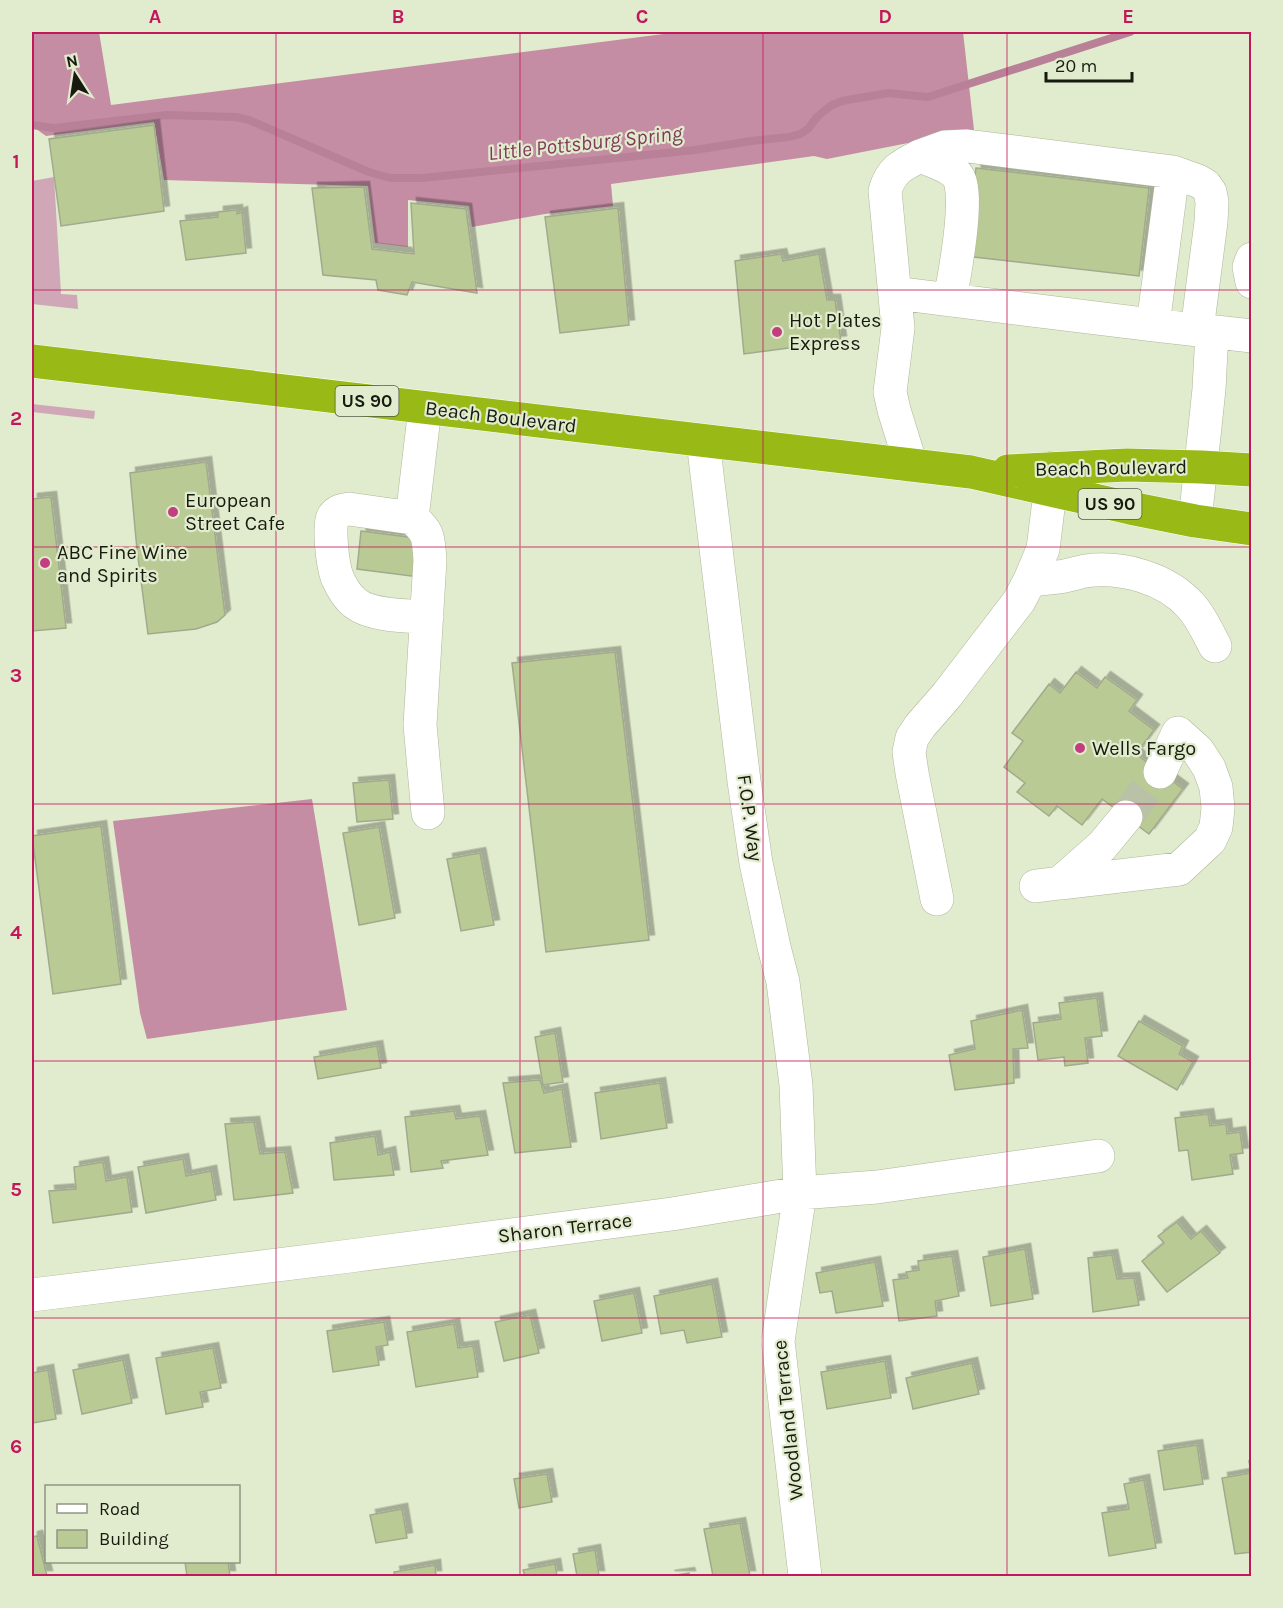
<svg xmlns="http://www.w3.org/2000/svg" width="1283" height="1608" viewBox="0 0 1283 1608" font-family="Karla,sans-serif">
	<defs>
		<filter id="shadow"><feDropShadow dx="5.5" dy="-5.5" stdDeviation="0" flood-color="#0004"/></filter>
	</defs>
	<rect width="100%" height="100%" fill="#e1ebcd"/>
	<!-- green -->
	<path fill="#cfa7b7" d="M54,177l7,117 16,1 1,14 -46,-5v-123z
		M32,404l63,7 -1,8 -62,-7z"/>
	<!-- forest -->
	<path fill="#c58da4" d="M32,32h67l12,73 568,-73h284l11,98 -147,29 -13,-3 -203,28 2,22 -68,8 -73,13 -3,-21 -61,-6v47l-33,-4 -7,-57 -204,-6 -10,-58 -108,14 -14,-10z
		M312,799l35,211 -200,29 -7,-26 -27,-192z"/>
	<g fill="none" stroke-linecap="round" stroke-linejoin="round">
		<!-- stream -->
		<path stroke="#b98198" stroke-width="8" d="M32,125l22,3 112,-13 70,2 13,3 120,52 21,6h32l273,-28 56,-9 38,-4 11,-3 8,-5 9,-12 7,-6 8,-6 10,-4 46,-8 40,4 202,-65"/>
	</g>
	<!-- building -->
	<path fill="#baca94" stroke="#a1aa8d" stroke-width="1.5" filter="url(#shadow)" d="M154,125l10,86 -103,15 -12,-87z
		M976,168l173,20 -10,88 -174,-20z
		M364,187l8,62 42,5 -3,-51 55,6 11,84 -65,-11 -5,13 -29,-5 -2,-10 -53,-5 -11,-87z
		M618,208l11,117 -69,8 -15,-116z
		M237,210v4l5,-2 4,41 -60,7 -6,-39 38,-4v-5z
		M781,254l2,7 36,-7 8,46h8l6,41 -97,13 -9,-93z
		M206,462l19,153 -8,7 -21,7 -48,5 -11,-84 -7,-77z
		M51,497l15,131 -34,3v-132z
		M361,531l62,8 -4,38 -62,-8z
		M615,652l34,288 -103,12 -34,-289z
		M1076,672l21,16 8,-11 32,23 -8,11 25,19 -18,24 47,35 -34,45 -47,-35 -20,26 -25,-19 -8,10 -32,-24 8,-9 -21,-16 19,-26 -11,-8 37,-49 11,9z
		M389,780l4,39 -36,3 -4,-39z
		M101,826l20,158 -68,10 -21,-158z
		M379,827l16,91 -36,7 -16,-92z
		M480,853l14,72 -33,6 -14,-72z
		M1097,998l5,38 -17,2 3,25 -23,3 -1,-9 -26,3 -5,-37 28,-4 -2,-16z
		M1022,1010l6,38 -15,1 1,34 -59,7 -6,-35 26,-6 -4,-28z
		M1139,1021l44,25 -4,8 14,8 -16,28 -59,-34z
		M555,1033l8,49 -20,3 -8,-48z
		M377,1046l4,22 -63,11 -4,-22z
		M540,1080l4,13 18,-4 9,58 -56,6 -12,-70z
		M660,1083l7,45 -66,11 -6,-46z
		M454,1111l2,8 24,-3 8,39 -47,6 2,7 -32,4 -6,-55z
		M1208,1114l2,12 16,-2 1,10 13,-2 3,21 -13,2 3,19 -41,6 -4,-30 -9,1 -4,-33z
		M254,1122l6,32 25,-2 8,41 -59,7 -9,-76z
		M375,1136l3,19 12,-3 4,23 -60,5 -4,-37z
		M183,1159l3,17 25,-5 5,29 -70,13 -8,-46z
		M103,1162l3,19 21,-4 5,35 -79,11 -4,-32 27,-2 -2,-22z
		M1177,1222l14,17 10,-8 19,22 -53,39 -25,-31 22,-18 -6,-7z
		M1025,1249l8,50 -42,7 -8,-49z
		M1112,1255l5,24 17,-1 5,27 -46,7 -5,-54z
		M952,1256l7,40 -24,5 2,15 -38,5 -6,-41 15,-2 -2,-6 13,-2 -1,-9z
		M875,1262l8,44 -47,7 -4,-22 -12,2 -4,-20z
		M712,1284l10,53 -35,6 -3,-13 -23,4 -7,-38z
		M634,1293l8,40 -40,8 -8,-40z
		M530,1315l9,38 -35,8 -9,-39z
		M384,1322l4,23 -12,2 3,18 -46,7 -6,-41z
		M454,1324l4,24 15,-2 5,31 -62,10 -9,-55z
		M213,1348l8,40 -21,4 3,15 -37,7 -10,-56z
		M123,1360l9,43 -50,11 -9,-44z
		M885,1361l6,37 -64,11 -6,-37z
		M972,1363l7,31 -66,15 -7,-31z
		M48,1370l8,49 -24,4v-50z
		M1197,1445l6,39 -39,6 -6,-39z
		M1249,1461h3v91l-17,2 -13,-76 29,-5z
		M547,1474l5,28 -33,6 -5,-29z
		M1144,1480l12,68 -47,8 -7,-43 27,-4 -5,-25z
		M402,1509l5,29 -31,5 -6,-28z
		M740,1523l10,53h-37l-9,-47z
		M37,1536l10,40h-15v-39z
		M595,1550l4,26h-22l-4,-22z
		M185,1562h43l2,14h-43z
		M555,1564l2,12h-32l-2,-6z
		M435,1565l1,11h-41l-1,-4z
		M689,1573l1,3h-21z"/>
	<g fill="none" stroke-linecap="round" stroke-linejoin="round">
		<!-- minor-tunnel -->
		<path stroke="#b9c1a7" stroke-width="33" stroke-dasharray="33 16" stroke-linecap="butt" d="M1126,817l34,-45"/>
		<defs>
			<path id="minor" d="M1252,259l-3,8 3,15
				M895,293l258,32 99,11
				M950,300c4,-23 21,-109 7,-125 -9,-10 -25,-14 -37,-19l25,-9 22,-1 206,26 25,9 7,4 5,7 2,10 -1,20 -14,108
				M1153,325l20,-153
				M425,408l-13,110c18,15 16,20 18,42l-10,165 8,88
				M703,441l41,340 12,82 18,84 9,35 13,103 4,108 -22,148 27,235
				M911,465l-17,-55 -4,-18 8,-64 -13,-137c6,-21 17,-26 35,-35
				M412,518l-63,-9c-7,1 -12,2 -16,8 -5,10 0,49 4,60 4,9 10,20 18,26 16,13 52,13 72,14
				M1195,521l14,-132 3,-57
				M1030,580c10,-1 19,-2 28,-3 9,-1 18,-4 27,-6 37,-5 81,7 106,35 10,11 17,27 24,40
				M1060,883l119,-14 31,-29 6,-13 2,-19 -2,-21 -7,-19 -11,-17 -20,-18 -18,39
				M1036,886l24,-3 42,-37 24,-29
				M937,899l-25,-126 -3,-21 3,-14 8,-12 27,-31 72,-94 11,-21 13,-31 10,-81
				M32,1295l318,-39 322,-42 128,-21 77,-6 221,-31"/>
			<path id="highway" d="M32,361l939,111 159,36 65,13 57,8
				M1008,471l119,-6 74,2 51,3"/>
		</defs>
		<!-- minor casing -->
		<use href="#minor" stroke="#aeb79a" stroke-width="34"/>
		<!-- highway casing -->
		<use href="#highway" stroke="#fff" stroke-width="34"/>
		<!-- minor -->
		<use href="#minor" stroke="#fff" stroke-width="33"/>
		<!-- highway -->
		<use href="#highway" stroke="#98b916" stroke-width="33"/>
	</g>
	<!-- grid -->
	<path fill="none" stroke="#c2185b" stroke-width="1.5" stroke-opacity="0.55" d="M276,32v1544M520,32v1544M763,32v1544M1007,32v1544M32,290h1220M32,547h1220M32,804h1220M32,1061h1220M32,1318h1220"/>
	<!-- markers -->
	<g fill="#c23e81" stroke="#e1ebcd" stroke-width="2">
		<circle cx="777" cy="332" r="6"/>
		<circle cx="173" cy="512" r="6"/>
		<circle cx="45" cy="563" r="6"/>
		<circle cx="1080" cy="748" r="6"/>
	</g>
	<g text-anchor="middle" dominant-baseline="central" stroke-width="4.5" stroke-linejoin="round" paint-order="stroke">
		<!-- shield labels -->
		<g fill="#e1ebcd" stroke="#545948" stroke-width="1.5">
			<rect x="335.5" y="386" width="63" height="30" rx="4.5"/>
			<rect x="1078.5" y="489" width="63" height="30" rx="4.5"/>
		</g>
		<g font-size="18" font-weight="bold" fill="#171a0f">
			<text x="367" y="401">US 90</text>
			<text x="1110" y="504">US 90</text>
		</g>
		<!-- poi labels -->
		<g font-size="20" fill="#171a0f" stroke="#e1ebcd" text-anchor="start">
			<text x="789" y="320">Hot Plates<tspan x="789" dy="23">Express</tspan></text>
			<text x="185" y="500">European<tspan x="185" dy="23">Street Cafe</tspan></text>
			<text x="57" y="552">ABC Fine Wine<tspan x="57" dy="23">and Spirits</tspan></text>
			<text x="1092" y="748">Wells Fargo</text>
		</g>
		<!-- street labels -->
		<g font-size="20" fill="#171a0f" stroke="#e1ebcd">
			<text transform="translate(501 417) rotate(7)">Beach Boulevard</text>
			<text transform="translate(1111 468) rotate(-1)">Beach Boulevard</text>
			<text transform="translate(750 818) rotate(82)">F.O.P. Way</text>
			<text transform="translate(565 1228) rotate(-7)">Sharon Terrace</text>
			<text transform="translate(788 1420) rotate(-96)">Woodland Terrace</text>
		</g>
		<!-- water labels -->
		<g font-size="21" font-style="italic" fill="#80395a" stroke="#e1ebcd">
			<text transform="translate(585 143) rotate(-6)">Little Pottsburg Spring</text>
		</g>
	</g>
	<!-- border -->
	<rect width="1283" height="1608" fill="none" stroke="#e1ebcd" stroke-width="66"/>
	<!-- legend -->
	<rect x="45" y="1485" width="195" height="78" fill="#e1ebcd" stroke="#909781" stroke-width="1.5"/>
	<rect x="57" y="1504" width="30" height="9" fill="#ffffff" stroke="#909781" stroke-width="1.5"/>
	<text x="99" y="1515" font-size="18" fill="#171a0f">Road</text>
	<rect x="57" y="1530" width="30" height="18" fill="#baca94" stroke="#909781" stroke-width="1.5"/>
	<text x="99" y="1545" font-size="18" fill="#171a0f">Building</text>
	<!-- north arrow -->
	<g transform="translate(75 75) rotate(348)" stroke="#e1ebcd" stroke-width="4.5" paint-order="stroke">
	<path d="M0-4.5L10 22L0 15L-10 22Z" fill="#171a0f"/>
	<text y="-9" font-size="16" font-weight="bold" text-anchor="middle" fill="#171a0f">N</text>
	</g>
	<!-- scale -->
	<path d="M1046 72v9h86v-9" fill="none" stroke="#171a0f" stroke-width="3"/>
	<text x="1055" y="72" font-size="18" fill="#171a0f" stroke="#e1ebcd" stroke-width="4.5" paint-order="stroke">20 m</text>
	<rect x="33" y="33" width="1217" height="1542" fill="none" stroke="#c2185b" stroke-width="2"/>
	<g font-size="20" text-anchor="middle" font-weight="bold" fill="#c2185b">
		<text x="155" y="23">A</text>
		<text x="398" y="23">B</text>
		<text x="642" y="23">C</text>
		<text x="885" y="23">D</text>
		<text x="1128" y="23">E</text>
		<text x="16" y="168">1</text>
		<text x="16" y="425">2</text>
		<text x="16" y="682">3</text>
		<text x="16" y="939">4</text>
		<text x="16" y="1196">5</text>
		<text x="16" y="1453">6</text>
	</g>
</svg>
